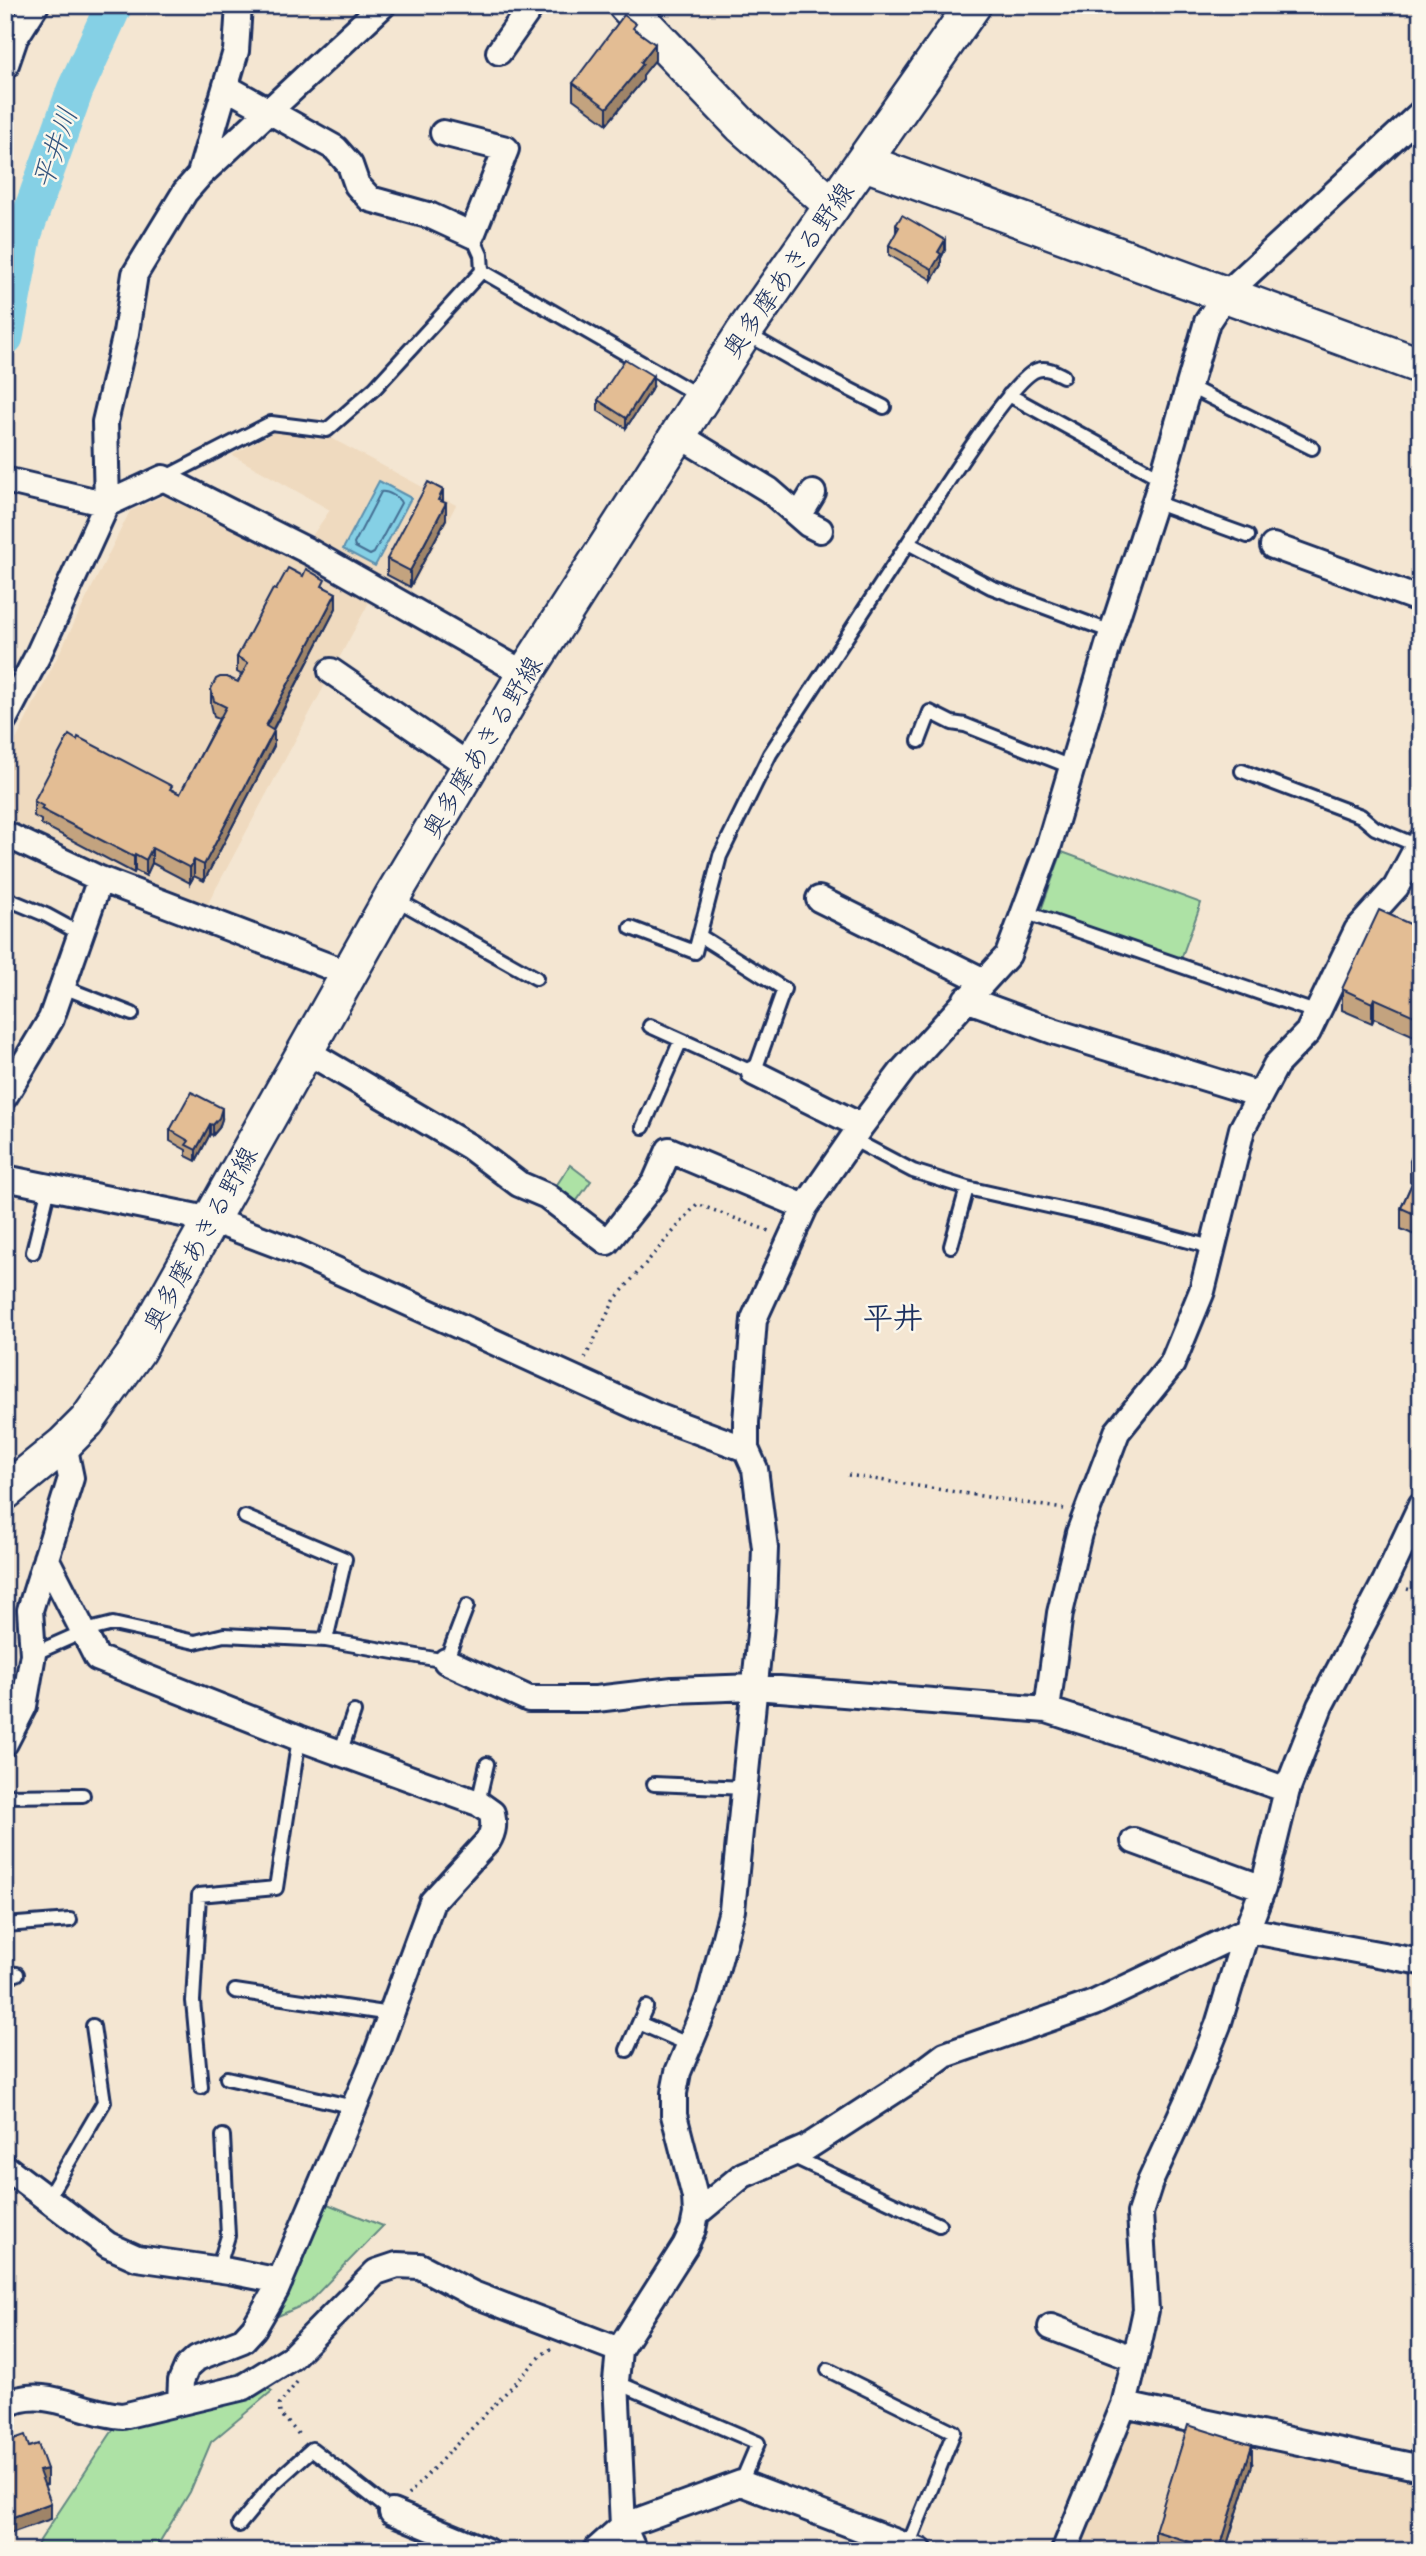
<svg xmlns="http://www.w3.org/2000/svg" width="1426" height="2556" viewBox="0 0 1426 2556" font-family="Sriracha,'Klee One',sans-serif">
	<rect width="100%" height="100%" fill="#f4e6d2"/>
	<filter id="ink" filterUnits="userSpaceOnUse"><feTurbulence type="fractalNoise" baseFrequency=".0143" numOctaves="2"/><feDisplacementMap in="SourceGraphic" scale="14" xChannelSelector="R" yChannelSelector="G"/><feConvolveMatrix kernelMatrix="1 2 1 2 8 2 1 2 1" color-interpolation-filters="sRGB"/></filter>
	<g filter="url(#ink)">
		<!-- built -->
		<path fill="#efdabf" d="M274,432l57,6 125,67 -48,91 -101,-53 23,-33 -98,-55z
			M165,495l15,3 194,95 -169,316 -84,-28 -116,-55v-64l125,-251z
			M1135,2420l286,61v70h-347l50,-125z"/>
		<!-- green -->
		<path fill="#ade2a5" stroke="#648882" stroke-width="2" d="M1062,852l139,51 -21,59 -140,-49z
			M570,1165l21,16 -18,25 -23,-18 8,-5z
			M325,2203l58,23 -75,77 -30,13z
			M244,2371l28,20 -61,51 -21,50 -36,59h-121l84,-127z"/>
		<!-- water -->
		<path fill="#85d0e5" stroke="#5b90af" stroke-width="2" d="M379,481l32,17 -36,68 -32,-17z"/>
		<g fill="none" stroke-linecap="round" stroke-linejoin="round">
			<!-- shore -->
			<path stroke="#456f94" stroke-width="2" d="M381,492c6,-1 18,5 20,11l-27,50 -4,2 -15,-8 -1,-3z"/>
			<!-- river -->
			<path stroke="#85d0e5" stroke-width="37" d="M5,337l19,-104 51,-143 39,-85"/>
			<defs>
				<path id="lane" d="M482,271l219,126
					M747,334l53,30 84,43
					M1063,376c-8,-4 -16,-9 -26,-6 -26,8 -110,144 -129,173l83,44 121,45
					M1188,386l124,62
					M1009,395l153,84
					M164,478l107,-55 56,7 48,-42 107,-117 -1,-16 -9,-20
					M1154,502l94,34
					M919,741l11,-29 22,11 13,2 106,42
					M1242,771l119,45 14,12 43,18
					M392,897l144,81
					M5,898l41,17 35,19
					M1024,912l294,101
					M631,928l64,24 25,-96 50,-102 138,-211
					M63,987l69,27
					M650,1026l104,47 30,-84 -84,-53
					M643,1127l38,-87
					M852,1139l61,32 54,17 139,31 105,28
					M951,1246l16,-58
					M33,1252l16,-65
					M245,1517l100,42 -19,81
					M33,1654l52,-23 28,-7 82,18 29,-7 102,5 120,21 21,-55
					M340,1753l14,-41
					M654,1784l91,4
					M5,1796l78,-1
					M478,1803l9,-39
					M5,1925l65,-5
					M5,1973l12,1
					M235,1991l156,23
					M639,2023l7,-16
					M627,2050l12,-27 51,22
					M227,2078l127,29
					M201,2087l-8,-86 6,-106 77,-7 23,-150
					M792,2156l147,69
					M47,2199l57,-97 -11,-76
					M218,2269l10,-33 -5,-100
					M828,2370l126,62 -46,114
					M616,2382l142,61 -17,40
					M239,2525l33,-40 40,-36 80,63"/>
				<path id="street" d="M499,52l33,-47
					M5,67l10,-29 21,-33
					M226,87l109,61 15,17 7,20 13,14 61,17 41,19 34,-86 -63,-16
					M200,174l36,-123 3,-46
					M677,434l92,56 39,34 12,6
					M5,480l102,24 56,-26 149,75 213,121
					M799,516l14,-23
					M1273,546l148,54
					M331,671l140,96
					M5,718l33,-63 69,-151 -2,-82 21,-89 9,-59 50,-82 15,-17 183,-170
					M5,834l95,45 249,95
					M819,899l165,82
					M966,999l87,32 207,64
					M306,1051l164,96 49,37 28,12 60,46 48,-60 14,-32 136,57
					M754,1073l107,53
					M5,1096l46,-77 49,-140
					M5,1178l207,42 82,31 363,165 89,33
					M46,1558l51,100 202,80 179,65 14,10c2,11 2,18 -4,28l-56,61 -56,153 -100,235 -22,38 -11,12 -46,18 -10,9 -6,14 -1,21
					M446,1661l83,38h67l77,-9 81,-3 293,23 153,49 87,31
					M1047,1710l13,-97 19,-80 38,-101 55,-68 30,-73 40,-162 34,-64 32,-33 49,-102 39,-43 25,-47
					M5,1743l19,-37 9,-52 -3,-44 41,-132 -7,-34
					M1134,1841l129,47
					M5,2167l103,78 29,13 92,13 51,10
					M696,2214l47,-39 63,-27 111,-72 28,-21 149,-52 153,-73 174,32
					M1051,2327l84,32
					M5,2405c40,-21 77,9 118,11l121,-29 48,-30 84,-85 21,-7 23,1 53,28 146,56
					M1124,2405l297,63
					M392,2512l95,39
					M595,2551l28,-25 118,-43 179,68
					M634,2551l-11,-25 -7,-145 3,-31 66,-104 8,-17 3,-15 -1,-17 -21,-82v-22l4,-21 31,-74 23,-88 31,-305 2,-57 -10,-79 -9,-20v-27l8,-103 51,-112 56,-81 42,-56 105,-115 40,-107 64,-216 50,-153 45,-157 18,-27 196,-182
					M1064,2551l60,-146 16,-67 6,-28 -6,-97 10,-31 39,-85 29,-72 29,-95 16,-42 24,-98 33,-84 65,-124 36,-77"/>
				<path id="secondary" d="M626,5l115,120 91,80
					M863,162l558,204
					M5,1492l59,-48 23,-23 50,-70 255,-454 133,-223 219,-342 229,-327"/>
			</defs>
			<!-- lane casing -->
			<use href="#lane" stroke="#1b2f5e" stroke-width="18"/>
			<!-- street casing -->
			<use href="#street" stroke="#1b2f5e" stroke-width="30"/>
			<!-- secondary casing -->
			<use href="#secondary" stroke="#1b2f5e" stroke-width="40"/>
			<!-- path -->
			<path stroke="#1b2f5e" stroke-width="3.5" stroke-dasharray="2 5" stroke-linecap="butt" d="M585,1358l30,-59 82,-95 72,27
				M848,1475l216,34
				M1407,1589l14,4
				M297,2382l-18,23 1,8 21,24
				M408,2495l135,-141 9,-6"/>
			<!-- lane -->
			<use href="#lane" stroke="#fbf7ec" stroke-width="12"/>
			<!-- street -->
			<use href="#street" stroke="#fbf7ec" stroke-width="24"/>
			<!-- secondary -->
			<use href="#secondary" stroke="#fbf7ec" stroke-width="35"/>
		</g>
		<!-- wall -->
		<path fill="#c3a37f" stroke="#1b2f5e" stroke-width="2" d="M636,30l19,30 -12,15v5l-36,44 -34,-25v-16z
			M896,225l49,25 -4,8v7l-9,15 -43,-25v-10l7,-11z
			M653,387l-27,41 -28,-17v-11z
			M443,502l3,17 -36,68 -23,-12v-16z
			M325,587l11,21 -63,122 1,16 -70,135 -10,-5 -4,7 -38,-20 -6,13 -11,-6 -1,3 -93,-49v-4l-7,-4v-15l138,-11 8,4 39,-75 -5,-2 -3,-13v-15l27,-7 4,-7 -5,-3v-15l39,-67z
			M1421,929v110l-47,-21 -2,5 -30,-13v-21z
			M222,1119l-3,9 -6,7 -3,-1 -14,27 -10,-5v-6l-16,-9v-11z
			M1421,1137v101l-20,-9v-21l11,-25 -2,-2v-20z
			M1252,2465l-27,86h-70v-20z"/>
		<!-- shaded-wall -->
		<path fill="#9f8468" stroke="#1b2f5e" stroke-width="2" d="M655,44v16l-12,15v5l-36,44v-16z
			M945,240v10l-4,8v7l-9,15v-11l6,-17z
			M653,376v11l-27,41v-10z
			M443,490v16l-5,-6z
			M446,503v16l-36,68v-16z
			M336,593v15l-70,134v-16z
			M274,731v15l-70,135v-16z
			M152,848v15l-6,13v-16z
			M135,854v16l-1,3v-16z
			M194,860v16l-4,7v-15z
			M1374,998v20l-2,5v-20z
			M222,1108v11l-3,9 -6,7v-10z
			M210,1124v10l-14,27v-11z
			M1252,2445v20l-27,86h-6z
			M47,2469v15l-8,3v-16z
			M51,2503v16l-46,16v-15z"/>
		<!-- building -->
		<path fill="#e3bd94" stroke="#1b2f5e" stroke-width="2" d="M624,15l12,9 -3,4 22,16 -14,18 2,2 -36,44 -34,-25z
			M902,215l43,25 -7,12 3,2 -9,15 -43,-24 10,-18 -3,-2z
			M625,359l28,17 -27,42 -28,-18z
			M428,482l15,8 -5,10 8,3 -36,68 -23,-12z
			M288,568l15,8 3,-7 19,11 -3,6 14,7 -70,133 8,5 -70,134 -10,-5 -4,8 -38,-20 -6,12 -11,-6 -1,3 -93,-48 2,-3 -9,-5 35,-66 8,5 1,-3 94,49 -2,3 10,5 46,-87 -12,-6 -3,-12 5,-10 4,-2h7l11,5 10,-19 -11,-6 36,-68 3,1z
			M1379,910l42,19v90l-47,-21 -2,5 -30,-14z
			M191,1092l31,16 -3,10 -6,7 -3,-1 -14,26 -10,-5 3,-4 -19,-11z
			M1421,1137v80l-20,-9 19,-42 -10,-5z
			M1188,2425l64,20 -33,106 -64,-20z
			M12,2433l2,6 11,-4 4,12 9,-3 9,25 -8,2 12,32 -46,17v-85z
			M1170,2541l31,10h-34z"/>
	</g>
	<g text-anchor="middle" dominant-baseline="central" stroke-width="5" stroke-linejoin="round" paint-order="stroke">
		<!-- street labels -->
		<g font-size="26" fill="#1b2f5e" stroke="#fbf7ec">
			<text transform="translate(788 270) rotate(-55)">奥多摩あきる野線</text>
			<text transform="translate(482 747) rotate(-59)">奥多摩あきる野線</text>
			<text transform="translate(200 1239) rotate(-61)">奥多摩あきる野線</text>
		</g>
		<!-- water labels -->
		<g font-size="28" font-style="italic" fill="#365780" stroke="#fbf7ec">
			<text transform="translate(55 148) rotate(-71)">平井川</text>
		</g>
		<!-- quarter labels -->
		<g font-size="30" font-weight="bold" fill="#1b2f5e" stroke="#fbf7ec">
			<text x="893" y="1318">平井</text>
		</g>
	</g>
	<!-- margin -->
	<rect width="1426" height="2556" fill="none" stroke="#fbf7ec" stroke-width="28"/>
	<rect x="14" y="14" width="1398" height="2528" fill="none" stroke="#1b2f5e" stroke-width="2.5" filter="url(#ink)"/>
</svg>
